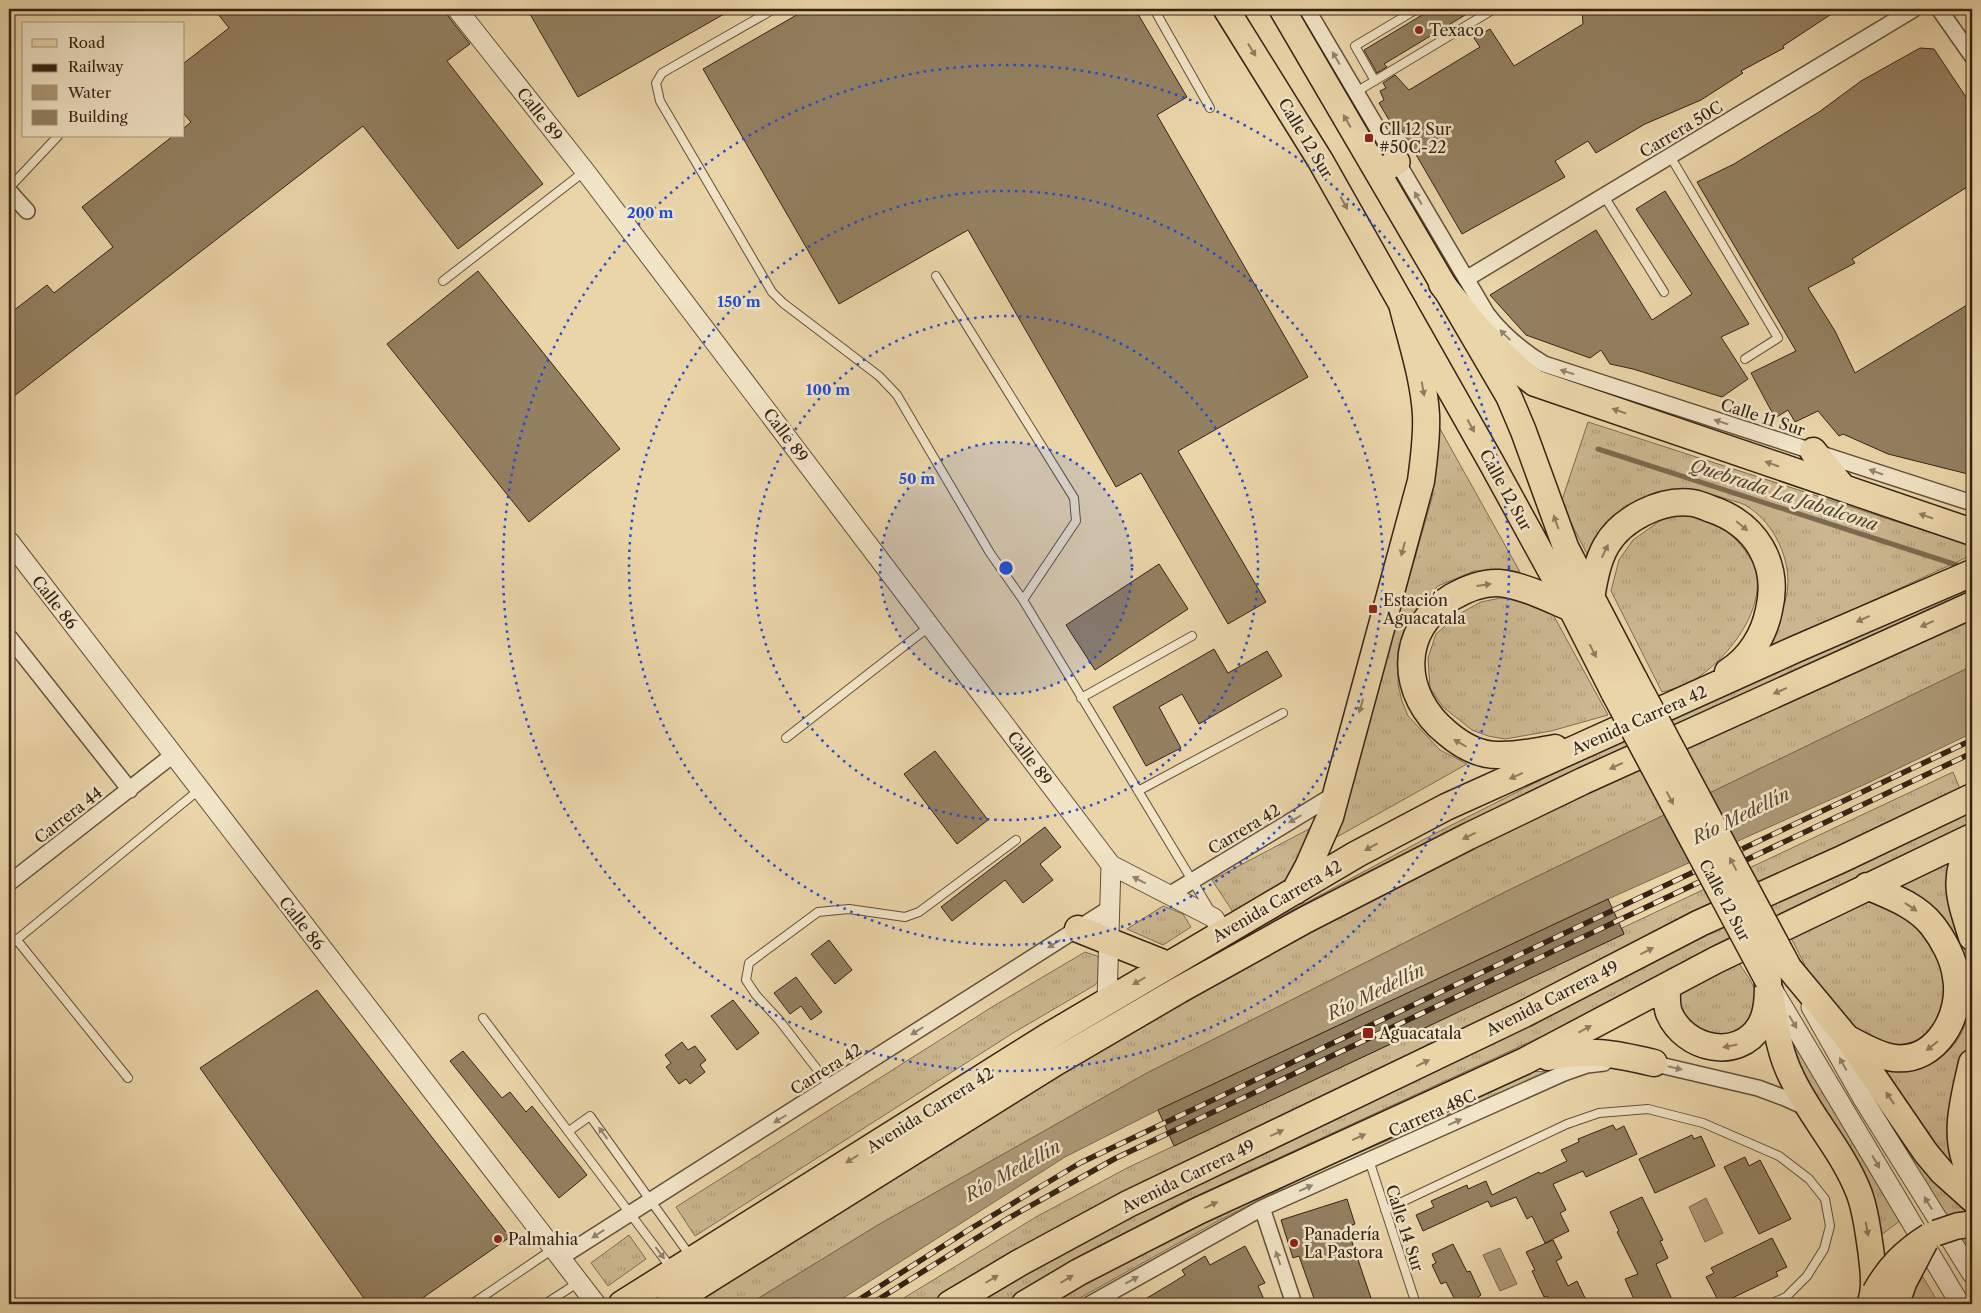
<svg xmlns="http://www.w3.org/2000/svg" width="1981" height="1313" viewBox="0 0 1981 1313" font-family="'Libre Caslon Text',serif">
	<defs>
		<pattern id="grass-tufts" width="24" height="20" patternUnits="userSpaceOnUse" patternTransform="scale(1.25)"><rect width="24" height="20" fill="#cbb790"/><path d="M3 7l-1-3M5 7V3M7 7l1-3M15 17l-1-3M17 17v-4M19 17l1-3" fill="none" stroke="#af9d7b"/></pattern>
	</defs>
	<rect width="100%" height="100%" fill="#ead5a9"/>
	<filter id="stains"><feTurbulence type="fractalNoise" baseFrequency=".004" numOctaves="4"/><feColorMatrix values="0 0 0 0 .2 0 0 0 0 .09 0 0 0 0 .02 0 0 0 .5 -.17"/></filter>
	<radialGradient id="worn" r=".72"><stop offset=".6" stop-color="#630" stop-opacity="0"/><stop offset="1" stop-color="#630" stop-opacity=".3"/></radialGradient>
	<!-- grass -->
	<path fill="url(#grass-tufts)" stroke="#806d52" d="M1434,418l86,154 -46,-1 -36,15 -15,15 -13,20 -12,29v34l4,17 6,15 32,34 27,14 -132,74 97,-340 6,-48z
		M1588,422l384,124v9l-211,97c11,-21 27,-46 27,-70 0,-30 -17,-62 -43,-77 -5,-3 -13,-4 -18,-6 -31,-10 -59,-15 -89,1 -24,14 -35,34 -50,56l-27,-53z
		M1691,514c25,9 40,17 55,38 3,4 7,9 9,13 13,45 -28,95 -64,117 -8,5 -20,7 -29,10l-51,-101 8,-31 14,-20 31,-22z
		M1972,584v12l-948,476 -370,232h-14l469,-294 172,-94 153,-82 152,-77z
		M1500,598l23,2 27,9 58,106 -57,16 -46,8 -17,-3 -16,-6 -29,-23 -13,-19 -2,-30 8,-24 23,-20 22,-12z
		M1972,615v51l-465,225 -362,183 -267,151 -129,79h-63l324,-207 414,-230z
		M1953,772l7,17 -472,230 -359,170 -106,57 -93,58h-36l142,-87 91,-49 497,-234 -2,-6z
		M1967,810l5,14 -250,117 -173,92 -368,170 -148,81 -31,20h-36l83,-47 667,-327z
		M1309,829l-10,27 -13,25 -53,31 -21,-32z
		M1954,854l5,79 10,29 -6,2 -68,-79z
		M1869,900l49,23 33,56 -11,50 -23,13 -29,4 -30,-8 -47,-61 -21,-41z
		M1163,906l20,8 8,13 -28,18 -36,-16z
		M1085,952l12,4 6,6v12l-8,11 -82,48 -318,203 -19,-29 316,-200z
		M1737,960c6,10 16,22 19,33 6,26 -26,47 -48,41 -18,-5 -26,-25 -36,-39z
		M1971,1013l-4,35 -7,30 -1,95 -18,-16 -57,-85c24,-2 50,-7 68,-25 8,-8 13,-24 19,-34z
		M1787,1033l114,187 -24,18 -82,-176z
		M1854,1063l118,146v51z
		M1531,1071l17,1 -234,100 -98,50 -147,82h-16l21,-14 80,-46z
		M629,1235l17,24 -38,27 -17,-23z
		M1923,1277l16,27h-33l2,-6z"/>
	<!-- water -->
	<path fill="#ac9876" stroke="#7c694f" d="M1972,666v67l-102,49 -262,117 -450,211 -93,47 -231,147h-85l129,-79 267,-151 362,-183z
		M1706,1198l17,35 -18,9 -16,-35z
		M1500,1248l17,36 -17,7 -17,-36z"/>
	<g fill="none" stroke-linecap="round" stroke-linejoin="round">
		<!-- stream -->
		<path stroke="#7c694f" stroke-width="5" d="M1598,449l365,118"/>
	</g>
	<!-- building -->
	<path fill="#938061" stroke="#352314" d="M214,9h231l3,7 22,28 -23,17 96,123 -85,65 -95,-123 -354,274v-86l38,-29 7,8 59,-46 -31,-40 91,-71h11v-8l7,-6 -7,-8v-51l45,-35z
		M527,9h206l-155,88z
		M807,9h328l52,88 -30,18 151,262 -130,74 88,151 -38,22 -87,-151 -25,14 -148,-257 -129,74 -136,-235z
		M1432,9h43l-91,55 3,3 -10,6 -13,-23z
		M1582,9h257l-56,37 1,2 -43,23 2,2 -42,27 -56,24 -49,29 -8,-12 -33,20 10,16 -103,57 -62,-107 -5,3 -16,-27 5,-3 -4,-9 6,-3 -3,-5 12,-8 14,15 71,-43 -6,-9 16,-9 24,37 69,-42z
		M1920,48l14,1 38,57v78l-120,75 3,4 -47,25 27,43 20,42 117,-71v173l-84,-21 -45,-20 -4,2 -21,-25 -23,11 -7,-12 -13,8 -24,-45 45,-22 -99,-169 37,-18 85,-52 42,-31z
		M1665,191l84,133 -28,13 27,42 -26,18 -89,-28 -23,-5 -9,-14 -11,8 -64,-23 -36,-40 106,-65 56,90 40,-26 -56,-85z
		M478,271l142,178 -91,73 -142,-178z
		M1159,564l29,45 -93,61 -29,-45z
		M1214,649l14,24 39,-22 15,25 -83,48 -17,-30 -23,13 22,41 -35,18 -33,-59z
		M935,751l53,69 -31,24 -53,-70z
		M1045,827l16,20 -21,17 13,16 -30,23 -18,-23 -53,41 -11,-14z
		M1608,899l16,35 -450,212 -16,-36z
		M829,940l23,30 -17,14 -24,-30z
		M796,977l26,35 -11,8 -10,-14 -11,8 -16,-21z
		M317,990l193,247 -96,67h-46l-168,-236z
		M733,1000l26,33 -22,17 -26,-34z
		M682,1042l6,8 7,-4 11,14 -6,5 5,7 -15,12 -4,-5 -7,5 -13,-17 5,-4 -6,-8z
		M463,1051l39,47 8,-6 16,20 6,-6 55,69 -28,23 -109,-137z
		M1613,1125l3,5 8,-4 13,28 -51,23 -3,-6 -30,13 13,26 -6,3 9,18 -24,12 -13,-27 -5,3 -11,-22 -25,10 -3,-6 -65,30 -7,-16 18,-8 -3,-6 36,-16 1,4 18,-8 6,14 47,-23 1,2 27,-13 -6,-11 18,-8 -1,-3z
		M1692,1135l2,4 7,-3 14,30 -60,27 -16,-34z
		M1745,1157l4,9 11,-6 31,59 -32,15 -35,-67z
		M1642,1197l21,43 -3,1 8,17 -12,6 18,40h-38l-11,-25 13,-5 -21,-42 2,-1 -9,-19z
		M1347,1199l8,25 -8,3 26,77h-57l-17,-48 -6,2 -12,-38z
		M1772,1238l15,29 -11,5 2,4 -58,28 -14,-27 8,-4 -3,-5z
		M1553,1240l9,18 -6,3 12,25 9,-5 9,19 -10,4h-26l-3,-8 -3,1 -12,-26 3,-1 -9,-18z
		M1453,1244l14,28 3,-1 11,24 -3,2 3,7h-24l-11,-22 -5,2 -9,-19 4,-2 -4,-9z
		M1245,1246l20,37 -7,3 8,18h-129l40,-24 8,-5 -3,-5 23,-14 5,9z"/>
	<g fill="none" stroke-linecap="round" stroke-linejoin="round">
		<defs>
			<path id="service" d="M774,9l-112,64 -6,10 4,18 112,191 11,11 96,73 18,19 93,158 33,47 187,310
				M1154,9l56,99
				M1375,81l-20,-35 62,-37
				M1356,92l138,-83
				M1670,156l108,182 -33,21
				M9,188l49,-52
				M1604,196l60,96
				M936,276l138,222 2,23 -53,79
				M443,281l142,-110
				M1081,698l111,-62
				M786,738l144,-112
				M1138,791l145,-78
				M16,939l112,139
				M9,946l191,-157
				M483,1018l188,250
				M830,1086l-51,-66 -23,-25 -10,-15 3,-17 69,-51 31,-3 56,8 14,-5 97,-72
				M569,1131l21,-15 101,141
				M1369,1160l47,144
				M1385,1210l182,-86 32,-11 49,-4 55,14 76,33 30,23 16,20 5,27 -6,23 -17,27 -21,21 -16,7
				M472,1304l81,-55
				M545,1304l34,-22"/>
			<path id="minor" d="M1307,9l180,305c16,21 34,36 57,50l428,139
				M1939,9l33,47
				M9,191l18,20
				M1466,279l448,-270
				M9,637l121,153
				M9,883l164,-128
				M1169,895l168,-102
				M1647,1062l111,26 27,10 22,10
				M1262,1208l32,96
				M560,1258l550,-350
				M1090,1304l172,-96 302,-135 23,-8 17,-2"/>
			<path id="tertiary" d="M457,9l128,162 526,694 103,53 9,15
				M9,541l587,763
				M1773,990l187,314
				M1107,1000l4,-135
				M1811,1007l52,92 109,175"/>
			<path id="primary" d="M1226,9l94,151 171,302 80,146 43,85
				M1282,9l227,388 14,33 43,118 69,132
				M1378,173l19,-11
				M1789,968l59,71 78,114 16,19 30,27
				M1770,990c5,30 8,61 22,88 19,40 51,73 67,115 7,18 9,39 12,59 2,18 5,35 -1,52"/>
			<path id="trunk" d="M1442,284c29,37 55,71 93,99l437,149
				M1813,451l30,37
				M1591,598c3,-17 6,-36 15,-52 15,-27 56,-48 87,-43 6,1 13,4 18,6 45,15 69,55 58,101 -5,25 -19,48 -41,62
				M1555,748c-18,3 -38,8 -57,7 -19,0 -37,-10 -51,-22 -47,-38 -50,-103 5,-136 14,-8 31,-15 47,-14 23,2 51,16 72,25
				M1972,841c-21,37 -12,58 0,96
				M1295,891l13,-24 22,-50 91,-336c3,-22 6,-44 5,-66 -2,-36 -14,-72 -23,-107
				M1078,929l90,36
				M1667,986c0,9 -1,19 2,27 15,36 69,49 91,13 8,-13 8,-31 8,-45
				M1848,1039c14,7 30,17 46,19 43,5 69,-44 62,-81 -2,-18 -13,-38 -24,-52 -16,-20 -42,-29 -65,-39
				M1548,1057c43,-8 64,-4 106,6
				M1972,1063c-8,36 -21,77 0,112
				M622,1304l425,-267 310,-183 89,-47 350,-158 176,-76
				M669,1304l387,-242 123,-72 126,-70 164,-84 114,-55 389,-176
				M950,1304l69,-41 109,-59 396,-190 176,-91 142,-64 130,-62
				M1025,1304l54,-32 119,-61 327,-150 191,-101 256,-123"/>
		</defs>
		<!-- service casing -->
		<use href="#service" stroke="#625039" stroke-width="10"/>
		<!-- minor casing -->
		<use href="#minor" stroke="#625039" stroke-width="18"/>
		<!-- tertiary casing -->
		<use href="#tertiary" stroke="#625039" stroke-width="21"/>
		<!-- primary casing -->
		<use href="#primary" stroke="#352314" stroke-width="28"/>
		<!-- trunk casing -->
		<use href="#trunk" stroke="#352314" stroke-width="29"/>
		<!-- service -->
		<use href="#service" stroke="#f1e4c7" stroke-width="8"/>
		<!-- minor -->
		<use href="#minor" stroke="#f1e4c7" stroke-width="15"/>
		<!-- tertiary -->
		<use href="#tertiary" stroke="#f1e4c7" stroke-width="19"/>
		<!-- primary -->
		<use href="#primary" stroke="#ead5a9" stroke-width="25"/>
		<!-- trunk -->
		<use href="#trunk" stroke="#ead5a9" stroke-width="26"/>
		<defs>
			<path id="rail" d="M852,1304l118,-75 110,-66 892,-423
				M871,1304l136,-85 109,-61 856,-405"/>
		</defs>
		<!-- rail casing -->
		<use href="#rail" stroke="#352314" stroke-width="5.5"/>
		<!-- rail -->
		<use href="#rail" stroke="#f1e4c7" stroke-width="4" stroke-dasharray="11" stroke-linecap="butt"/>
		<defs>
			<path id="primary-bridge" d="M1635,680l154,288
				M1614,693l154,288
				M1936,1233l21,-7 15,-2
				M1875,1292c14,-25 30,-41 54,-56
				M1896,1304l8,-22 21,-40"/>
		</defs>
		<!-- primary-bridge casing -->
		<use href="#primary-bridge" stroke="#352314" stroke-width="28" stroke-linecap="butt"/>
		<!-- primary-bridge -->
		<use href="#primary-bridge" stroke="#ead5a9" stroke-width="25"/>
	</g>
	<!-- one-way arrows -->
	<defs><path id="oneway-solid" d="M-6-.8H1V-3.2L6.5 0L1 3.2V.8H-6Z" transform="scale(1.25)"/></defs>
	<g fill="#907c5e">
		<use href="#oneway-solid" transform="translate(1252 50) rotate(58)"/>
		<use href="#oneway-solid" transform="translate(1347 121) rotate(-120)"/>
		<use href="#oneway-solid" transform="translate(1344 203) rotate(61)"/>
		<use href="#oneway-solid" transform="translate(1423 389) rotate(80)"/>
		<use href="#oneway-solid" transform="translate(1619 411) rotate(-161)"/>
		<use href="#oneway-solid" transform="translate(1471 426) rotate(61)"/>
		<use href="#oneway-solid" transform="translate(1772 464) rotate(-161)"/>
		<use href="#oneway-solid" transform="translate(1926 516) rotate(-161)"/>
		<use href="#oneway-solid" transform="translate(1556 522) rotate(-110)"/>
		<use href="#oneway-solid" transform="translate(1742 526) rotate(40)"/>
		<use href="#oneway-solid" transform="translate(1403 549) rotate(105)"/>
		<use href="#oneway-solid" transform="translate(1605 551) rotate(-65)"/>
		<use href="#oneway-solid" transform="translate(1484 585) rotate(-8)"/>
		<use href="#oneway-solid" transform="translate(1863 619) rotate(156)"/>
		<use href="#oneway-solid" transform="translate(1927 624) rotate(156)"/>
		<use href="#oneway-solid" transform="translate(1593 651) rotate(63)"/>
		<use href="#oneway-solid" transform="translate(1780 691) rotate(156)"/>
		<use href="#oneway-solid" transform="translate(1361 706) rotate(105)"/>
		<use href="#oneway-solid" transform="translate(1460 743) rotate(-150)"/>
		<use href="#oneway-solid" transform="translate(1616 766) rotate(155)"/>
		<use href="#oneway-solid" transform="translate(1516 776) rotate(156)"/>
		<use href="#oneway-solid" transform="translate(1670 798) rotate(62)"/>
		<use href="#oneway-solid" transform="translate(1469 836) rotate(154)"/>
		<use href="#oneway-solid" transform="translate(1371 847) rotate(151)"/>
		<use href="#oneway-solid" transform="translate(1733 864) rotate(-118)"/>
		<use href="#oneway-solid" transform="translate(1911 907) rotate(34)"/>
		<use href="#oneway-solid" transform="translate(1647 951) rotate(-27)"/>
		<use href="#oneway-solid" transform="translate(1139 981) rotate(150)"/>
		<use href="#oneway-solid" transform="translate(1585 1029) rotate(-28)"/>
		<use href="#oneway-solid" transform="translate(1730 1046) rotate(169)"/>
		<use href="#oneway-solid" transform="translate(1932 1046) rotate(141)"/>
		<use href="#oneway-solid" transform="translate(1423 1063) rotate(-26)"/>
		<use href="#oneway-solid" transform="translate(1890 1098) rotate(-124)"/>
		<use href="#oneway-solid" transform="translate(1277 1133) rotate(-25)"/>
		<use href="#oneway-solid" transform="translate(1359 1137) rotate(-24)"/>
		<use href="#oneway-solid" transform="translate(852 1159) rotate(148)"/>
		<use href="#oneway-solid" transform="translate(1211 1205) rotate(-25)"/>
		<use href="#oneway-solid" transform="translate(1867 1229) rotate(80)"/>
		<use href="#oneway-solid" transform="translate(992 1279) rotate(-31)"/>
		<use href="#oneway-solid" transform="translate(1067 1279) rotate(-31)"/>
	</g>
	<g fill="#93846e">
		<use href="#oneway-solid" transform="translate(1336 58) rotate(-120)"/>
		<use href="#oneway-solid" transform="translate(1418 198) rotate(-120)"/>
		<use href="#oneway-solid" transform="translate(1505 335) rotate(-135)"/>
		<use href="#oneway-solid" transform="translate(1567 372) rotate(-162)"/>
		<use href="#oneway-solid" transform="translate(1721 422) rotate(-162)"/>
		<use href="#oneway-solid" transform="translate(1876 472) rotate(-161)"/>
		<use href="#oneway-solid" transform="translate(1295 819) rotate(149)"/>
		<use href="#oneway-solid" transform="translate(1139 880) rotate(-153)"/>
		<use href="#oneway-solid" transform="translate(1054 944) rotate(148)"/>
		<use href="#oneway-solid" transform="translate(1793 1022) rotate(59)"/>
		<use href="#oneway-solid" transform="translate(917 1031) rotate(148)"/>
		<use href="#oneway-solid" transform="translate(1843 1064) rotate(-119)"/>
		<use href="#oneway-solid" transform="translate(1675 1068) rotate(13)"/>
		<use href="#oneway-solid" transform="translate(780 1119) rotate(148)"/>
		<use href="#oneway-solid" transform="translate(1455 1122) rotate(-24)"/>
		<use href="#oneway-solid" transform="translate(603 1133) rotate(-126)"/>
		<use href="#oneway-solid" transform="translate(1876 1162) rotate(60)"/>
		<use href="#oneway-solid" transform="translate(1306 1188) rotate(-24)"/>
		<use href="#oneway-solid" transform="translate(1928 1203) rotate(-122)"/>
		<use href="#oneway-solid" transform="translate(598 1234) rotate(147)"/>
		<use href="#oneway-solid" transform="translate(660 1253) rotate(53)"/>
		<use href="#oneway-solid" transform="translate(1278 1258) rotate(-108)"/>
		<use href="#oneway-solid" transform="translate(1132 1280) rotate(-29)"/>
	</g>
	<!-- distance rings -->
	<circle cx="1006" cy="568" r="126" fill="#1d4ed8" fill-opacity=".12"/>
	<g fill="none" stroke="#1d4ed8" stroke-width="2.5" stroke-dasharray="2.5 5">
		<circle cx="1006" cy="568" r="126"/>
		<circle cx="1006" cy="568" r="252"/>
		<circle cx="1006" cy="568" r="377"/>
		<circle cx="1006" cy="568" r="503"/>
	</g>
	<!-- markers -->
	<g fill="#8f2418" stroke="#f1e4c7" stroke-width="2">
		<circle cx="1419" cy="30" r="5"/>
		<rect x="1364" y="133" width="10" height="10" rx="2.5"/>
		<rect x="1368" y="604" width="10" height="10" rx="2.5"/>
		<rect x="1362" y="1027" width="12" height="12" rx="2.5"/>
		<circle cx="498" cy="1239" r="5"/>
		<circle cx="1294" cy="1243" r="5"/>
	</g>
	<g text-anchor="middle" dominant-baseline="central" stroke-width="5" stroke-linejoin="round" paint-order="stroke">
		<!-- poi labels -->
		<g font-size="16" fill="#352314" stroke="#f1e4c7" text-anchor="start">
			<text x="1429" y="30">Texaco</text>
			<text x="1379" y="129">Cll 12 Sur<tspan x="1379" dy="18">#50C-22</tspan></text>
			<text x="1383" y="600">Estación<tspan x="1383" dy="18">Aguacatala</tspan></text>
			<text x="1379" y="1033">Aguacatala</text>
			<text x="1304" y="1234">Panadería<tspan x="1304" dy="18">La Pastora</tspan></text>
			<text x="508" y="1239">Palmahia</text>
		</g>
		<!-- street labels -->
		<g font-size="16" fill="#352314" stroke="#f1e4c7">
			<text transform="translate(540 114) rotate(52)">Calle 89</text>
			<text transform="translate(1681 129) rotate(-31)">Carrera 50C</text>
			<text transform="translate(1306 138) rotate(59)">Calle 12 Sur</text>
			<text transform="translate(1763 417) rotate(18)">Calle 11 Sur</text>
			<text transform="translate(786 435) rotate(53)">Calle 89</text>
			<text transform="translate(1506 490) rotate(61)">Calle 12 Sur</text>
			<text transform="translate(55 602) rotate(52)">Calle 86</text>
			<text transform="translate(1639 720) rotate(-24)">Avenida Carrera 42</text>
			<text transform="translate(1030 758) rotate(53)">Calle 89</text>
			<text transform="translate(68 815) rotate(-38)">Carrera 44</text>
			<text transform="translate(1244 829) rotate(-31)">Carrera 42</text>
			<text transform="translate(1725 900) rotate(62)">Calle 12 Sur</text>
			<text transform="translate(1277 901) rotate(-30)">Avenida Carrera 42</text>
			<text transform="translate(302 923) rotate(52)">Calle 86</text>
			<text transform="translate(1552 998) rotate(-27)">Avenida Carrera 49</text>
			<text transform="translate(826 1069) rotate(-32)">Carrera 42</text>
			<text transform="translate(930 1110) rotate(-32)">Avenida Carrera 42</text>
			<text transform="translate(1432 1113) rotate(-24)">Carrera 48C</text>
			<text transform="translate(1188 1176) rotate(-26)">Avenida Carrera 49</text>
			<text transform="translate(1405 1228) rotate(72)">Calle 14 Sur</text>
		</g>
		<!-- water labels -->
		<g font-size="18" font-style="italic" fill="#594631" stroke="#f1e4c7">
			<text transform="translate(1784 495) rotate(18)">Quebrada La Jabalcona</text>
			<text transform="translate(1741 816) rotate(-26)">Río Medellín</text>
			<text transform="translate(1376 992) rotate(-26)">Río Medellín</text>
			<text transform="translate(1013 1171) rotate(-29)">Río Medellín</text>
		</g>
	</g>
	<circle cx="1006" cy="568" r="8" fill="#1d4ed8" stroke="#f1e4c7" stroke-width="2.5"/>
	<g font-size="15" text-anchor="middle" font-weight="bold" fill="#1d4ed8" stroke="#f1e4c7" stroke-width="5" stroke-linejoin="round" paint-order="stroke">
		<text x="650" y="218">200 m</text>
		<text x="739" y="307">150 m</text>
		<text x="828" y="395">100 m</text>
		<text x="917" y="484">50 m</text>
	</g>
	<!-- margin -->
	<rect width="1981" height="1313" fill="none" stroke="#ead5a9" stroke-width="30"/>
	<rect x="10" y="10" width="1961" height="1293" fill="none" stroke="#352314" stroke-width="2.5"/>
	<rect x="15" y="15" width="1951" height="1283" fill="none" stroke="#352314"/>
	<!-- legend -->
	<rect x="22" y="22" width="162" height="115" fill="#f1e4c7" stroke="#a6977f"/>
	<rect x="32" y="39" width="25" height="8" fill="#ead5a9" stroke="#a6977f"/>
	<text x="68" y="48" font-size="15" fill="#352314">Road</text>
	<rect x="32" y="64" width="25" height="8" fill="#352314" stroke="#a6977f"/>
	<text x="68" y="72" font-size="15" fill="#352314">Railway</text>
	<rect x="32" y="85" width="25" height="15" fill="#ac9876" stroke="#a6977f"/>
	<text x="68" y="98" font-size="15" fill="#352314">Water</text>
	<rect x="32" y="110" width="25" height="15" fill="#938061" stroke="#a6977f"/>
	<text x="68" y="122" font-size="15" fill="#352314">Building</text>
	<rect width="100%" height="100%" filter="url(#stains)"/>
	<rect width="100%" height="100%" fill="url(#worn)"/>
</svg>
